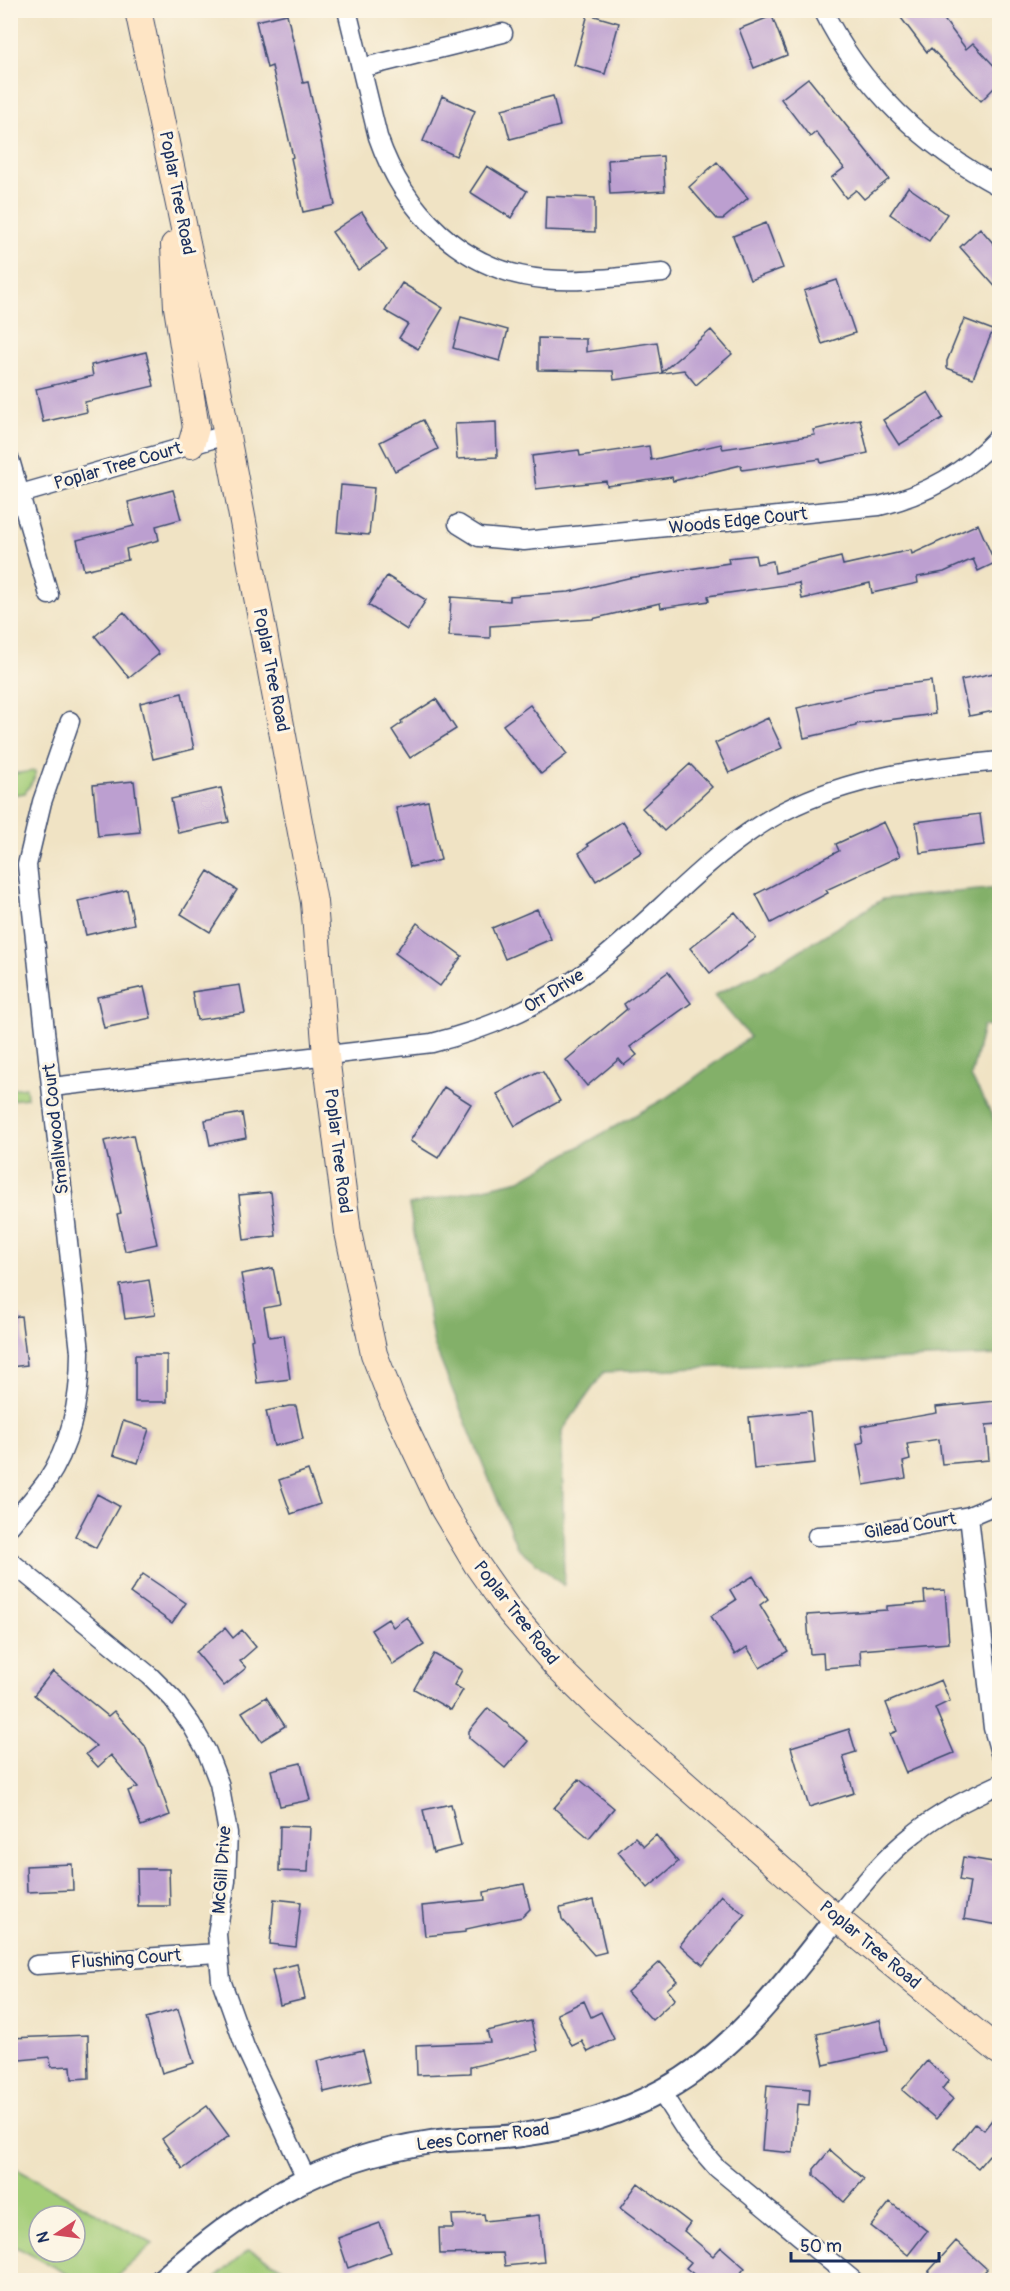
<svg xmlns="http://www.w3.org/2000/svg" width="1010" height="2291" viewBox="0 0 1010 2291" font-family="Pangolin,sans-serif">
	<rect width="100%" height="100%" fill="#fcf5e5"/>
	<filter id="ink" filterUnits="userSpaceOnUse"><feTurbulence type="fractalNoise" baseFrequency=".0167" numOctaves="2"/><feDisplacementMap in="SourceGraphic" scale="12" xChannelSelector="R" yChannelSelector="G"/><feConvolveMatrix kernelMatrix="1 2 1 2 8 2 1 2 1" color-interpolation-filters="sRGB"/></filter>
	<filter id="wash" filterUnits="userSpaceOnUse"><feTurbulence type="fractalNoise" baseFrequency=".008" numOctaves="4" result="noise"/><feDisplacementMap in="SourceGraphic" scale="24" xChannelSelector="R" yChannelSelector="G"/><feGaussianBlur stdDeviation="1.35" result="paint"/><feColorMatrix in="noise" values="0 0 0 0 0 0 0 0 0 0 0 0 0 0 0 0 0 1.4 0 .05"/><feComposite in="paint" operator="in"/></filter>
	<g filter="url(#wash)">
		<rect width="100%" height="100%" fill="#f0e3c4"/>
		<!-- green -->
		<path fill="#a4cd79" stroke="#607e6c" stroke-width="1.5" fill-rule="evenodd" d="M35,771v6l-10,16 -14,2v-21z
			M26,1087l1,11 -16,2v-11z
			M11,2166l142,78 -41,36h-34l-67,-36zM39,2216h36v36h-36z
			M249,2250l56,30h-92z"/>
		<!-- forest -->
		<path fill="#83b069" stroke="#4f7064" stroke-width="1.5" d="M999,888v137l-16,1 -12,51 28,51v227l-395,17 -42,59 2,155 -47,-39 -83,-202 -25,-140 111,-25 151,-85 79,-58 -36,-42 62,-30 107,-66z"/>
		<g id="blocks">
			<!-- building -->
			<path fill="#bc9fd0" d="M895,10h42l29,39 7,-6 26,28v12l-18,18 -50,-53 -4,4z
				M287,14l16,69 5,-1 27,123 -32,7 -12,-54 2,-1 -21,-91 -5,2 -11,-47z
				M588,14l31,9 -14,51 -31,-9z
				M772,16l15,39 -33,13 -15,-39z
				M808,78l81,101 -25,20 -8,-9 -10,8 -15,-20 13,-10 -28,-36 -6,5 -29,-38z
				M442,96l33,15 -19,45 -33,-15z
				M553,96l7,30 -50,13 -8,-30z
				M663,156l2,35 -55,3 -2,-34z
				M717,162l31,36 -25,21h-6l-28,-32z
				M487,166l40,25 -16,27 -41,-26z
				M908,187l39,27 -18,27 -39,-27z
				M546,196l49,2v34l-50,-2z
				M362,212l25,38 -29,20 -26,-38z
				M766,223l17,45 -33,12 -17,-44z
				M980,228l19,22v41l-39,-44z
				M837,280l18,53 -33,11 -18,-53z
				M402,283l41,25 -25,41 -19,-11 9,-14 -23,-13z
				M461,317l47,13 -8,31 -47,-13z
				M964,319l29,11 -20,48 -26,-10v-7z
				M711,330l21,24 -36,31 -12,-15 -70,10 -1,-9 -75,-1v-32l48,1v13l71,-10 5,30z
				M146,352l8,34 -69,16 2,10 -44,10 -7,-33 57,-13 -2,-11z
				M928,392l15,26 -44,27 -16,-25z
				M860,419l8,34 -47,10 -1,-4 -78,11 -1,-5 -68,16 -1,-4 -65,9 -1,-5 -70,8 -4,-33 47,-6 1,6 69,-10 2,14 70,-16 2,5 92,-14 -2,-5z
				M423,420l15,29 -43,22 -15,-29z
				M496,422l1,35 -40,2 -2,-35z
				M341,485l33,3 -5,47 -32,-3z
				M173,490l8,29 -25,7 3,14 -33,9 2,11 -44,10 -7,-30 57,-14 -6,-24z
				M978,524l17,39 -17,8 -5,-12 -29,13 -27,5 1,6 -46,10 -2,-10 -68,16 -3,-16 -91,13 1,5 -48,7 -1,-5 -68,16 -102,7v12l-41,-2 2,-39 59,4v-5l59,-4 59,-14 101,-15 -1,-5 27,-3 2,9 16,-3 2,12 66,-16 2,8 68,-15 1,4z
				M387,576l39,24 -19,30 -39,-25z
				M124,612l35,42 -30,24 -34,-42z
				M999,672v38l-30,6 -8,-36z
				M931,681l4,33 -79,10v2l-52,12 -7,-30 76,-18v-2z
				M182,693l12,56 -41,10 -13,-56z
				M436,699l20,30 -46,29 -18,-28 10,-7 -1,-2z
				M530,705l37,49 -26,20 -38,-49z
				M768,718l14,30 -53,25 -14,-30z
				M690,764l22,23 -48,44 -22,-23z
				M134,781l6,51 -42,4 -5,-51z
				M221,788l8,34 -51,11 -7,-34z
				M428,801l13,59 -31,7 -14,-59z
				M980,814l4,31 -64,8 -4,-31z
				M623,821l19,31 -46,29 -17,-28 10,-7 -2,-2z
				M884,822l16,34 -74,34 2,3 -57,30 -15,-29 83,-43 -3,-7z
				M208,871l29,19 -27,42 -29,-18z
				M127,890l7,34 -48,11 -8,-34z
				M537,909l14,30 -46,20 -13,-31z
				M735,912l21,26 -46,35 -20,-25z
				M417,923l45,33 -22,30 -45,-33z
				M668,972l23,31 -61,44 7,8 -13,10 -5,-6 -32,27 -21,-26 61,-51 -3,-5z
				M240,985l5,28 -48,7 -5,-28z
				M144,987l7,31 -47,10 -7,-31z
				M537,1072h6l17,29 -45,25 -18,-32z
				M444,1087l27,17 -33,54 -28,-17z
				M242,1113l4,25 -36,7 -5,-25z
				M133,1135l24,109 -32,7 -8,-37 4,-1 -17,-72z
				M271,1192l5,44 -32,4 -5,-45z
				M273,1268l7,37 -16,3 5,29 15,-2 6,44 -33,4 -6,-43 2,-1 -12,-65z
				M149,1280l6,35 -30,4 -5,-34z
				M21,1316l6,49 -17,2v-50z
				M135,1355h32v47h-32z
				M996,1401l2,23 -12,1 3,35 -47,4 -3,-25 -32,5 3,16 -7,2 3,16 -42,7 -7,-41 7,-2 -3,-16 76,-13 -1,-6z
				M289,1406h7l7,33 -29,7 -8,-35z
				M810,1411l5,52 -61,6 -5,-52z
				M123,1421l26,8 -11,34 -25,-8z
				M308,1470l12,34 -29,10 -12,-34z
				M97,1494l22,12 -23,42 -21,-12z
				M143,1574l43,29 -14,20 -42,-30z
				M753,1576l15,23 -8,6 28,46 -28,17 -13,-21 -12,8 -24,-39 25,-16 -6,-10z
				M945,1590l4,53 -89,7 1,15 -37,3 -1,-15 -13,1 -3,-39 80,-5v-4l38,-3 -1,-12z
				M407,1617l17,28 -31,20 -22,-35 17,-11 5,8z
				M225,1628l8,10 9,-8 14,17 -16,14 6,7 -22,18 -28,-34z
				M434,1654l28,16 -8,15 9,5 -12,20 -37,-21z
				M53,1671l55,45 6,-5 31,35 25,69 -29,11 -13,-35 10,-4 -27,-32 -13,12 -12,-13 10,-8 -62,-51z
				M941,1680l9,21 -15,7 19,45 -48,20 -16,-39 7,-3 -11,-28z
				M266,1697l19,29 -24,15 -19,-29z
				M488,1708l40,33 -23,27 -36,-30v-7z
				M849,1729l7,23 -13,4 11,37 -45,14 -18,-60z
				M301,1763l9,37 -30,6 -9,-36z
				M579,1779l35,29 -25,30 -35,-30z
				M451,1804l10,42 -28,7 -10,-43z
				M280,1826l30,1 -2,45 -29,-1z
				M656,1835l22,27 -30,26 -30,-36 17,-15 9,9z
				M963,1857l36,6v62l-35,-6 6,-37 -11,-2z
				M72,1864l1,26 -46,2 -1,-26z
				M137,1869h32l1,37h-32z
				M524,1884l6,25 -8,8 -56,12v3l-41,4 -3,-30 63,-6 -1,-8z
				M721,1895l24,20 -42,50 -23,-20z
				M274,1899l27,3 -5,45 -26,-3z
				M594,1900l12,52 -12,3 -32,-36 -2,-11z
				M660,1962l17,19 -10,8 8,10 -23,21 -25,-28z
				M297,1964l8,35 -25,6 -8,-35z
				M584,2001l7,16 10,-5 13,27 -26,13 -6,-11 -10,5 -15,-32z
				M178,2009l16,54 -32,10 -16,-55z
				M880,2020l7,31 -63,14 -7,-31z
				M531,2021l7,30 -68,16v6l-53,2 -1,-30 74,-3 -3,-11z
				M88,2035l1,43 -17,1 -1,-13 -20,1 -1,-10 -40,4v-23z
				M363,2050l8,31 -47,11 -7,-31z
				M927,2061l22,19 -7,9 11,10 -17,20 -34,-29z
				M767,2085l43,4 -1,16 -12,-1 -4,49 -31,-3z
				M207,2106l22,30 -46,33 -21,-30z
				M999,2111v52l-10,-8 -11,13 -24,-19 21,-26 9,7z
				M830,2150l34,29 -20,23 -30,-27v-6z
				M638,2183l52,40 -6,8 29,25 8,-9 24,21 -11,12h-33l-15,-12 5,-6 -71,-54z
				M890,2202l37,29 -19,24 -37,-29z
				M484,2214l1,7 54,-6 5,47 -39,4 -2,-13 -63,1 -1,-26h14l-1,-13z
				M380,2223l11,29 -43,16 -10,-30z
				M956,2241l31,28 -10,11h-56z"/>
		</g>
	</g>
	<g filter="url(#ink)">
		<use href="#blocks" fill-opacity="0" stroke="#3b4a6d" stroke-width="1.5"/>
		<g fill="none" stroke-linecap="round" stroke-linejoin="round">
			<defs>
				<path id="minor" d="M347,10l31,127c26,75 84,134 166,142 39,4 80,-3 119,-6
					M823,10c37,76 103,138 177,177
					M361,68l142,-35
					M10,460l39,135
					M10,497l216,-62
					M458,524l21,13 45,4 355,-35c47,-11 88,-35 121,-71
					M52,1087l380,-44c57,-14 108,-37 155,-72 68,-51 122,-121 197,-160 69,-35 140,-43 216,-50
					M969,1516l24,212 7,25
					M10,1526c12,-15 25,-29 36,-44 26,-38 34,-85 34,-130l-53,-487 15,-63 28,-81
					M817,1536l40,-2 60,-8 52,-10 31,-13
					M10,1561l140,115 23,23 18,25 16,28 12,31 9,50 -2,48 -9,53 4,46 24,67 61,131
					M836,1918c24,-30 48,-61 79,-85 25,-21 55,-35 85,-49
					M36,1965l181,-12
					M661,2092l29,45 27,31 136,112"/>
				<path id="tertiary" d="M162,2280c86,-74 154,-121 269,-138 30,-5 61,-2 91,-7 49,-7 98,-21 142,-45 71,-39 123,-109 172,-172"/>
				<path id="secondary" d="M138,10l83,394 93,498 12,154 22,176 26,122 20,51 49,103 34,57 33,47 49,57 41,40 236,209 164,134
					M174,245l3,62 19,121 -5,17"/>
			</defs>
			<!-- minor casing -->
			<use href="#minor" stroke="#3b4a6d" stroke-width="21"/>
			<!-- tertiary casing -->
			<use href="#tertiary" stroke="#3b4a6d" stroke-width="26"/>
			<!-- secondary casing -->
			<use href="#secondary" stroke="#3b4a6d" stroke-width="28"/>
			<!-- minor -->
			<use href="#minor" stroke="#fff" stroke-width="18"/>
			<!-- tertiary -->
			<use href="#tertiary" stroke="#fff" stroke-width="22"/>
			<!-- secondary -->
			<use href="#secondary" stroke="#fee5c5" stroke-width="26"/>
		</g>
	</g>
	<g text-anchor="middle" dominant-baseline="central" stroke-width="6" stroke-linejoin="round" paint-order="stroke">
		<!-- street labels -->
		<g font-size="18" fill="#1b2f5e" stroke="#fcf5e5">
			<text transform="translate(177 193) rotate(79)">Poplar Tree Road</text>
			<text transform="translate(118 466) rotate(-16)">Poplar Tree Court</text>
			<text transform="translate(738 521) rotate(-6)">Woods Edge Court</text>
			<text transform="translate(271 670) rotate(79)">Poplar Tree Road</text>
			<text transform="translate(554 991) rotate(-32)">Orr Drive</text>
			<text transform="translate(56 1129) rotate(-96)">Smallwood Court</text>
			<text transform="translate(338 1151) rotate(83)">Poplar Tree Road</text>
			<text transform="translate(910 1526) rotate(-9)">Gilead Court</text>
			<text transform="translate(516 1613) rotate(52)">Poplar Tree Road</text>
			<text transform="translate(222 1870) rotate(-86)">McGill Drive</text>
			<text transform="translate(870 1945) rotate(40)">Poplar Tree Road</text>
			<text transform="translate(126 1959) rotate(-4)">Flushing Court</text>
			<text transform="translate(483 2137) rotate(-7)">Lees Corner Road</text>
		</g>
	</g>
	<!-- margin -->
	<rect width="1010" height="2291" fill="none" stroke="#fcf5e5" stroke-width="36"/>
	<!-- north arrow -->
	<g transform="translate(57 2234) rotate(257)"><circle r="28" fill="#fcf5e5" stroke="#a2a6af" stroke-width="1.5"/>
	<path d="M0-4.5L10 22L0 15L-10 22Z" fill="#d1495b"/>
	<text y="-9" font-size="16" font-weight="bold" text-anchor="middle" fill="#1b2f5e">N</text>
	</g>
	<!-- scale -->
	<path d="M791 2252v9h148v-9" fill="none" stroke="#1b2f5e" stroke-width="3"/>
	<text x="800" y="2252" font-size="18" fill="#1b2f5e" stroke="#fcf5e5" stroke-width="4.5" paint-order="stroke">50 m</text>
</svg>
